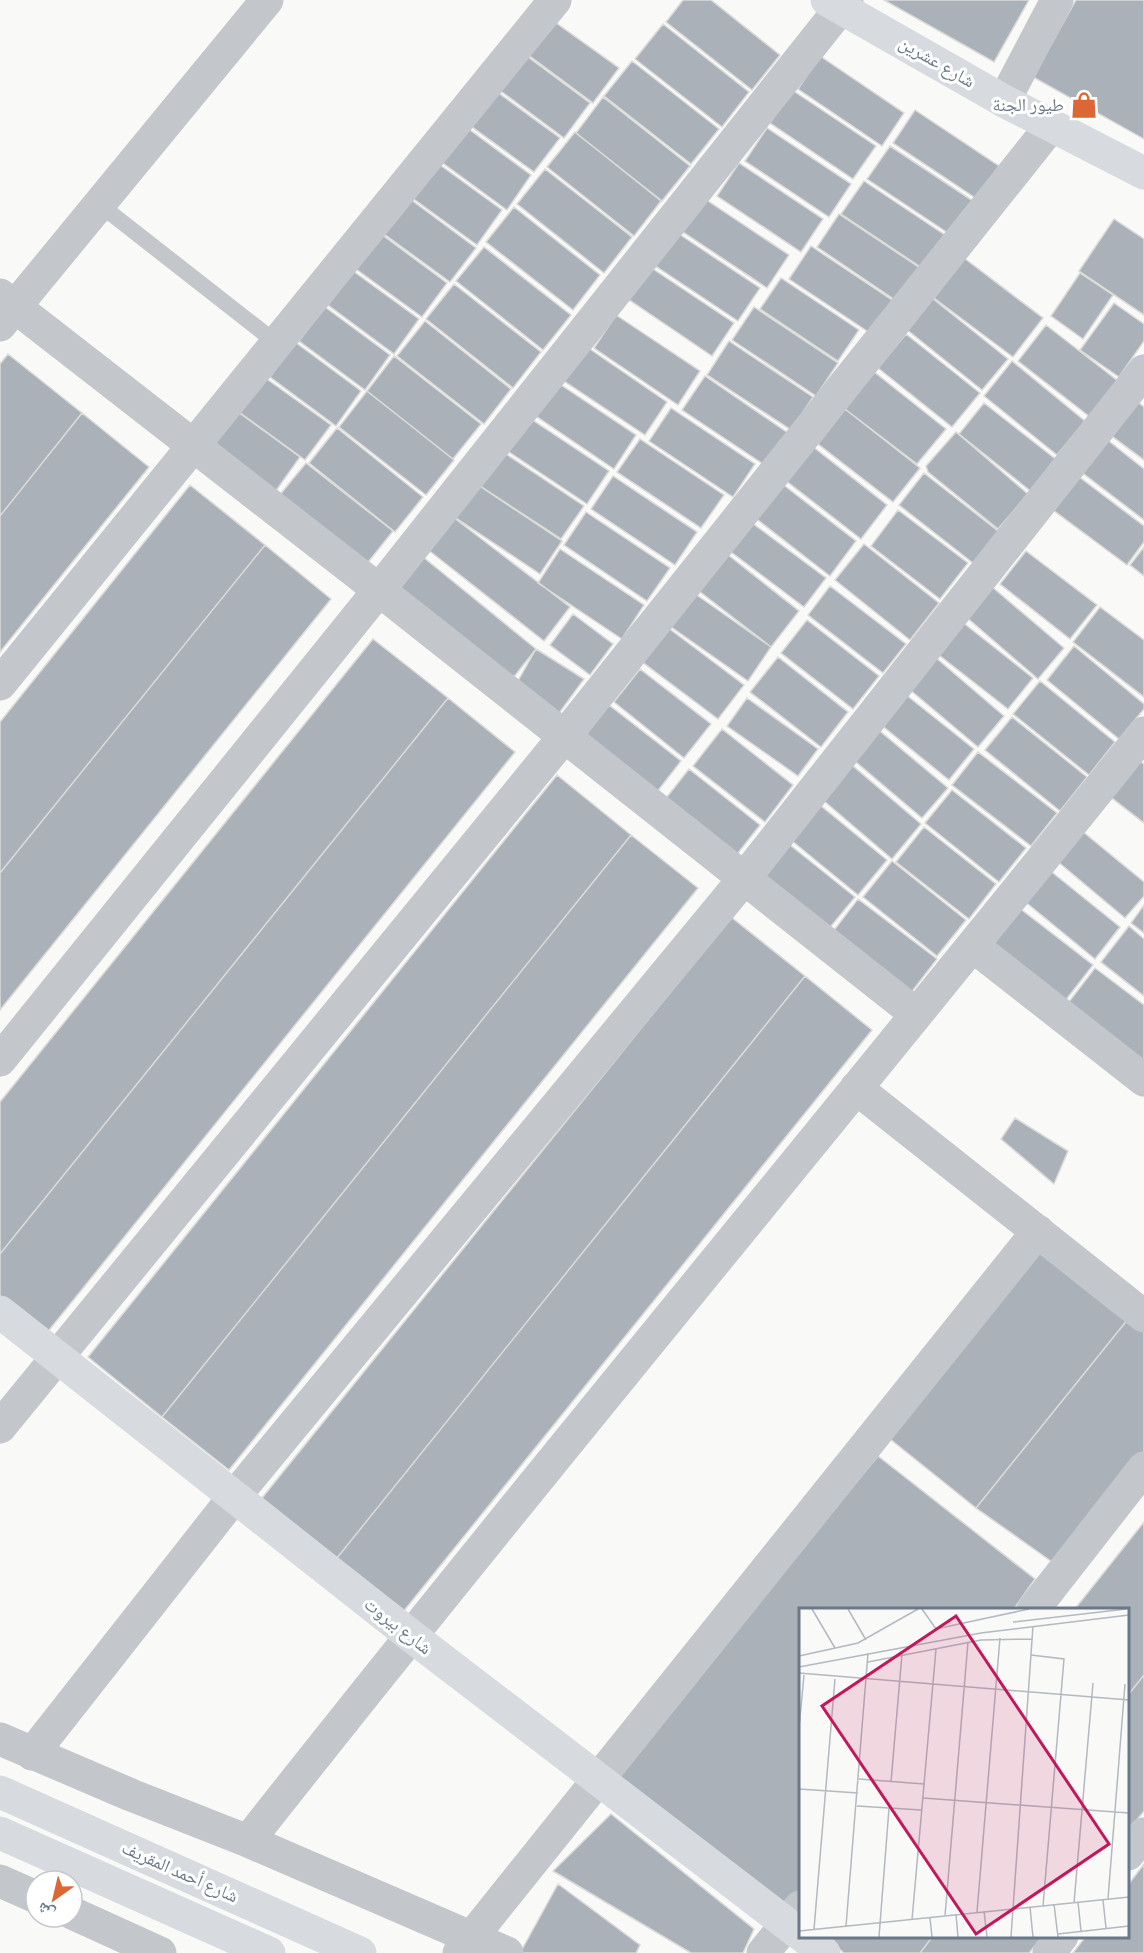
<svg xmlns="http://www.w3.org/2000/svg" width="1144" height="1953" viewBox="0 0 1144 1953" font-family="'Fira Sans Condensed','Noto Naskh Arabic',sans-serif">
	<rect width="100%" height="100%" fill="#f9f9f7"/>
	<!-- building -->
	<path fill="#aab1b8" stroke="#dbdbd9" stroke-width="1.5" d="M683,0h28l69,55 -28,35 -86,-68z
		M884,0h145l-35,62z
		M1076,0h68v139l-111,-62z
		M552,20l67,48 -26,35 -66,-49z
		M663,24l86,68 -27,35 -87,-68z
		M524,54l66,49 -26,35 -66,-49z
		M820,56l84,57 -22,33 -84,-57z
		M632,61l87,68 -28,35 -87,-68z
		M493,89l67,49 -26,34 -66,-48z
		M792,90l84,56 -23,33 -83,-56z
		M603,97l87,69 -28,35 -86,-68z
		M915,110l84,56 -22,33 -84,-56z
		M466,127l65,48 -24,35 -67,-49z
		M767,128l84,56 -22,33 -84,-56z
		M575,132l86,69 -27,35 -87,-69z
		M890,146l83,55 -22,34 -84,-56z
		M436,162l66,48 -25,35 -66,-48z
		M739,163l84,56 -22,33 -84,-56z
		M545,169l87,68 -28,36 -87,-69z
		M864,181l84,56 -23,33 -84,-56z
		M410,199l66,49 -26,34 -66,-48z
		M705,199l84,56 -22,33 -84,-56z
		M514,207l86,68 -27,35 -87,-68z
		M839,214l84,56 -22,34 -84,-57z
		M1114,219l30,20v76l-65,-44z
		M676,232l84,56 -22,33 -84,-56z
		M381,234l66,49 -25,34 -66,-48z
		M811,246l84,56 -22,33 -84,-56z
		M484,247l87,68 -28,35 -87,-69z
		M964,258l79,60 -30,39 -79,-59z
		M650,267l84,56 -22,33 -84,-57z
		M353,271l66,48 -25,35 -66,-49z
		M1080,273l33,22 -30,44 -32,-23z
		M781,278l78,52 -21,31 -78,-52z
		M454,284l87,68 -28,36 -87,-69z
		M932,298l76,61 -26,31 -76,-61z
		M1114,303l30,21v17l-25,36 -39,-27z
		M325,307l65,48 -25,35 -66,-49z
		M754,307l84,56 -22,33 -84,-56z
		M616,315l84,56 -22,34 -84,-57z
		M425,321l86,68 -27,35 -87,-68z
		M1046,325l72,56 -28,36 -72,-56z
		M906,334l74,59 -28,34 -74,-59z
		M729,341l84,56 -22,33 -84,-55z
		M295,342l66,49 -25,35 -66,-49z
		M584,345l83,57 -22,33 -84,-56z
		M8,354l74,59 -82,103v-152z
		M394,356l87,68 -28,35 -86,-68z
		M1012,361l73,60 -28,34 -73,-59z
		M873,371l73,58 -29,35 -72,-55z
		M705,376l83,57 -22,33 -84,-56z
		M264,377l67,48 -26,35 -66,-48z
		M552,379l84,56 -22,34 -84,-57z
		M367,391l87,69 -28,35 -87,-68z
		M1135,400l9,7v53l-35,-26z
		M984,403l74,58 -25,32 -74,-59z
		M671,408l84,56 -22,33 -84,-56z
		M234,409l66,48 -25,35 -66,-48z
		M845,409l75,59 -27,34 -75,-58z
		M82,413l67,54 -149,185v-136z
		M525,415l84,56 -22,33 -84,-56z
		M337,428l86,69 -28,35 -86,-69z
		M956,432l72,62 -30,35 -70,-57 -2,-6z
		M1105,438l39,31v51l-64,-49z
		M640,439l84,56 -23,33 -84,-56z
		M812,446l75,59 -26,34 -76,-59z
		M500,450l84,56 -23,33 -84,-55z
		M306,463l87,68 -28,35 -87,-69z
		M924,473l74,58 -25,32 -74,-58z
		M613,476l84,56 -22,33 -84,-56z
		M1078,476l66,50v16l-17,23 -74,-55z
		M781,483l75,58 -26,35 -76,-59z
		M190,485l75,60 -265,328v-151z
		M478,485l84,56 -22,33 -84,-56z
		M898,510l70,53 -28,36 -69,-53z
		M586,512l84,56 -23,33 -83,-56z
		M453,517l117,90 -26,34 -117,-92z
		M752,523l74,55 -22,29 -73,-55z
		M864,544l75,59 -29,37 -75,-60z
		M265,545l66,54 -331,411v-137z
		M1144,547v29l-14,-11z
		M560,549l84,56 -22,34 -84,-56z
		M1026,551l71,54 -27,34 -70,-55z
		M727,554l72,57 -28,36 -72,-56z
		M423,557l113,92 -27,34 -114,-92z
		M830,586l76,58 -23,29 -75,-58z
		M991,586l73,62 -26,31 -73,-63z
		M691,591l80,56 -23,34 -81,-57z
		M1100,607l44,33v57l-71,-55z
		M573,614l40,30 -23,31 -40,-30z
		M807,620l72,56 -26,33 -72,-56z
		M961,621l72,57 -25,31 -73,-57z
		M667,627l77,58 -26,34 -77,-58z
		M373,639l75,59 -448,556v-152z
		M1074,646l70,58v5l-25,30 -72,-59z
		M536,649l48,30 -27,37 -42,-30z
		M778,657l70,55 -27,35 -71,-55z
		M935,657l69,59 -26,31 -69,-58z
		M640,669l71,55 -27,34 -70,-56z
		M1040,681l75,61 -26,33 -76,-61z
		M905,694l69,55 -25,31 -69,-56z
		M448,698l67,54 -469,582 -46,-38v-42z
		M747,698l71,51 -20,27 -71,-50z
		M609,705l72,56 -28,36 -72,-56z
		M1012,717l75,60 -27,34 -75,-61z
		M875,727l73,61 -26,30 -72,-61z
		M722,729l71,56 -28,37 -72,-56z
		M978,752l79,61 -26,33 -79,-61z
		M1136,759l8,5v59l-36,-28z
		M846,760l75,64 -29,35 -75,-64z
		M689,769l71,56 -26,33 -71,-56z
		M557,775l74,60 -469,582 -74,-60z
		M952,790l74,58 -27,34 -74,-59z
		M815,801l72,59 -29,35 -72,-59z
		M924,827l72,57 -27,35 -73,-57z
		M1082,831l62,51v14l-19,22 -68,-57z
		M631,835l67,53 -469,582 -67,-53z
		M785,841l70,56 -28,34 -69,-56z
		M892,861l74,59 -29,36 -74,-59z
		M1048,869l72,58 -25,32 -72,-59z
		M858,899l79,60 -27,35 -79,-60z
		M1144,905v28l-13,-10z
		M1018,907l75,58 -28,36 -75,-57z
		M731,917l74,59 -468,582 -75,-60z
		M1129,926l15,13v57l-43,-34z
		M1095,968l49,37v56l-76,-58z
		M805,976l67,54 -469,582 -66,-54z
		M1015,1118l53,33 -14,33 -53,-45z
		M1042,1250l86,69 -152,189 -86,-69z
		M1128,1319l16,13v121l-89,111 -79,-56z
		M878,1456l157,123 -22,31h-213v293l-10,14 -177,-140z
		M1144,1522v153l-16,20v-85h-54z
		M1144,1675v136l-16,20v-136z
		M611,1814l143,115 -11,24h-52l-138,-82z
		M1144,1864v89h-71l13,-17h42v-51z
		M558,1884l82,61 -4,8h-116z
		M824,1936h109l-13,17h-76z
		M933,1936h110l-14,17h-109z"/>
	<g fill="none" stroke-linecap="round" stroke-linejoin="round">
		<!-- lane -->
		<path stroke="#c3c6ca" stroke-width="16" d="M99,204l179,140"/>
		<!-- street -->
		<path stroke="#c3c6ca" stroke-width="33" d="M1004,101l53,-101
			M0,295l379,295 537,424
			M0,325l267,-325
			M0,684l555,-684
			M973,946l171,134
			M0,1060l379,-470 468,-590
			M856,1088l288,228
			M0,1427l564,-690 487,-611
			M1033,1610l111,-142
			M0,1739l131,56 117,46 259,112
			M32,1754l202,-257 509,-617 401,-509
			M248,1841c294,-373 599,-737 896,-1108
			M1128,1854l16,-20
			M0,1881l36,16
			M72,1913l88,40
			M459,1953l579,-722
			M763,1953l37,-46
			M1049,1953l13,-17"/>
		<!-- secondary -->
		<path stroke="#d7dbdf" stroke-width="33" d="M0,1312l410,323 390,299
			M803,1936l21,17"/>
		<!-- primary -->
		<path stroke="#d7dbdf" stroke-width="33" d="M827,0l177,101 140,72"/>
		<!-- highway -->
		<path stroke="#d7dbdf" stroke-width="33" d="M0,1792l360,161
			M0,1833l269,120"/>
	</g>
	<!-- icons -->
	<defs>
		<symbol id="shop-bare" viewBox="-9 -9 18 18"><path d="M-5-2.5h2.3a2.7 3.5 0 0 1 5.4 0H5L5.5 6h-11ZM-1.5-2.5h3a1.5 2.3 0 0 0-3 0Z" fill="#dc6735" stroke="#fff" stroke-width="2.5" paint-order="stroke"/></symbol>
	</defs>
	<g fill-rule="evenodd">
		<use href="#shop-bare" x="1065" y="86" width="38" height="38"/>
	</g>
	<g text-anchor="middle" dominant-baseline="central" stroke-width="6" stroke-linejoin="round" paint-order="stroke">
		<!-- street labels -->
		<g font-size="18" fill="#6a7887" stroke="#fff">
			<text transform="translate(937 62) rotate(30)">شارع عشرين</text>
			<text transform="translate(398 1626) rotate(38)">شارع بيروت</text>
			<text transform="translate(180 1872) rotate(24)">شارع أحمد المقريف</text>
		</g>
		<!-- poi labels -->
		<g font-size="18" fill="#6a7887" stroke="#fff" text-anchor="end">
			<text x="1064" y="105">طيور الجنة</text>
		</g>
	</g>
	<!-- overview -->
	<g transform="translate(799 1608)">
		<rect width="330" height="330" fill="#f9f9f7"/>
		<path fill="none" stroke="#b3b9c0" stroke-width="1.5" d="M13,1l23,39M49,1l18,31M123,1l14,20 93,-20M214,14l113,-13M232,47l33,4 -21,247M0,48l59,-13 60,-34M69,54l113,-22 51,-1M0,59l182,-34 148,-18M0,65l330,27M0,120l5,-53M60,171l65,5M92,174l11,-128M0,181l59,4M124,190l206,15M58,198l64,4M309,291l17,-215M304,292l3,28M279,294l3,29M275,295l19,-220M255,296l4,33M231,299l3,30M185,303l3,26M178,304l23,-274M157,306l2,23M146,308l23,-274M131,310l2,19M113,312l24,-271M47,318l22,-273M15,321l21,-250M0,323l330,-34M259,326l71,-8M80,329l10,-129M212,329l22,-311"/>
		<path fill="#c2185b" fill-opacity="0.15" stroke="#c2185b" stroke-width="3" d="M157,8l153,228 -133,90 -154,-228z"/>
		<rect width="330" height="330" fill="none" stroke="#6a7887" stroke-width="3"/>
	</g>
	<!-- north arrow -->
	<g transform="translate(54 1899) rotate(214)"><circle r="28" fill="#ffffff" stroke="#c3c9cf" stroke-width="1.5"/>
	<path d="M0-4.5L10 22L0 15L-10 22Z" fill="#dc6735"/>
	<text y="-9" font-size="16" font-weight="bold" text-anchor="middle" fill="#6a7887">ش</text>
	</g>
</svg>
